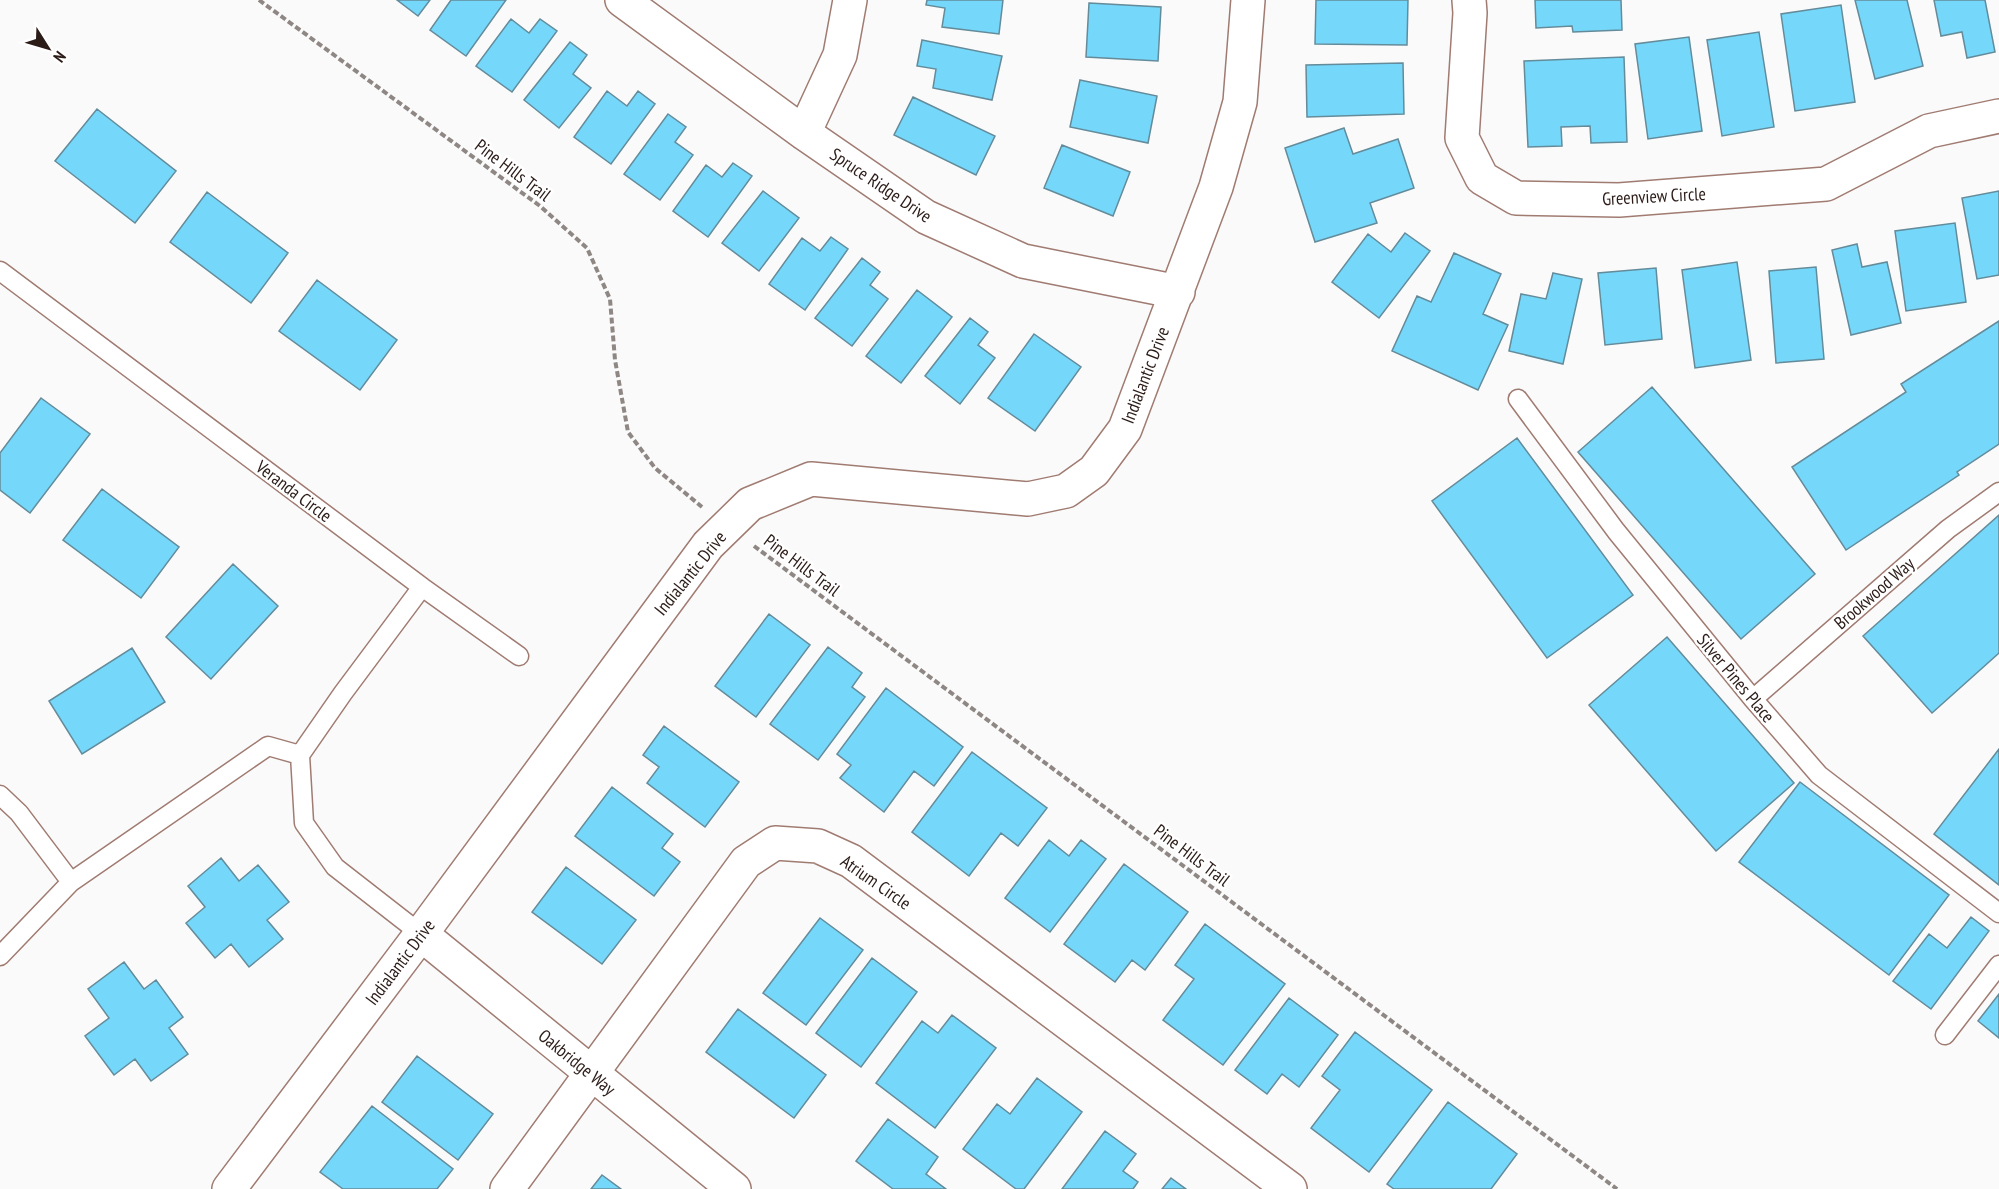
<svg xmlns="http://www.w3.org/2000/svg" width="1999" height="1189" viewBox="0 0 1999 1189" font-family="'PT Sans Narrow',sans-serif">
	<rect width="100%" height="100%" fill="#fafafa"/>
	<!-- building -->
	<path fill="#75d8fb" stroke="#638b9a" stroke-width="1.5" d="M397,0h33l-12,16z
		M451,0h55l-40,56 -36,-26z
		M927,0h76l-4,34 -57,-7 3,-19 -19,-3z
		M1316,0h92l-1,45 -92,-1z
		M1535,0h86l1,30 -49,2 -1,-6 -36,2z
		M1855,0h52l16,66 -48,13z
		M1934,0h51l10,52 -28,6 -5,-26 -21,4z
		M1089,3l72,4 -3,54 -72,-4z
		M1841,5l14,97 -60,9 -14,-97z
		M511,19l18,14 11,-14 17,12 -45,61 -36,-26z
		M1759,32l15,95 -52,9 -15,-96z
		M1689,37l13,94 -54,8 -13,-95z
		M922,40l80,16 -10,44 -59,-12 3,-19 -19,-3z
		M570,42l17,13 -14,19 18,14 -32,40 -35,-28z
		M1624,57l3,85 -36,1 -1,-17 -29,1 1,19 -34,1 -4,-86z
		M1403,63l1,51 -97,3 -1,-52z
		M1080,80l77,16 -9,47 -78,-16z
		M607,91l20,15 11,-15 17,13 -44,60 -37,-27z
		M913,97l82,39 -19,39 -82,-40z
		M97,109l79,62 -41,52 -80,-62z
		M668,114l18,13 -11,15 18,13 -33,45 -36,-26z
		M1344,128l9,26 45,-15 16,49 -44,15 7,20 -62,19 -30,-94z
		M1062,145l68,27 -17,44 -69,-28z
		M733,163l19,13 -44,61 -35,-26 33,-46 16,12z
		M763,191l36,27 -40,53 -37,-28z
		M1999,191v84l-22,4 -15,-81z
		M207,192l81,61 -37,50 -81,-61z
		M1955,223l11,79 -60,9 -11,-80z
		M1405,233l25,18 -51,67 -47,-36 36,-48 23,18z
		M831,237l17,12 -43,61 -36,-26 33,-46 18,13z
		M1857,244l5,23 25,-5 14,61 -50,12 -19,-85z
		M1454,253l47,21 -18,40 25,11 -30,65 -86,-39 25,-55 14,6z
		M862,258l18,14 -10,13 18,14 -36,47 -37,-28z
		M1737,262l14,98 -56,8 -13,-98z
		M1816,267l8,92 -48,4 -7,-92z
		M1656,268l6,71 -57,6 -7,-72z
		M1553,273l29,6 -19,85 -54,-13 12,-57 25,5z
		M317,280l80,60 -37,50 -81,-59z
		M917,290l35,27 -51,66 -35,-27z
		M970,318l18,14 -10,13 17,13 -35,46 -35,-28z
		M1999,321v123l-42,28 2,3 -113,75 -54,-83 114,-75 -5,-8z
		M1034,334l47,33 -46,64 -47,-33z
		M1652,387l163,187 -74,65 -163,-187z
		M41,398l49,36 -60,79 -30,-23v-37z
		M1517,438l116,157 -86,63 -115,-157z
		M102,489l77,58 -38,51 -78,-58z
		M1999,515v138l-67,60 -69,-77z
		M233,564l45,42 -67,73 -45,-42z
		M769,614l41,31 -54,72 -41,-31z
		M1667,637l127,146 -78,68 -127,-146z
		M828,647l34,26 -10,14 13,10 -47,63 -48,-36z
		M132,648l33,54 -83,52 -33,-53z
		M886,688l77,59 -29,39 -20,-15 -30,41 -44,-34 11,-13 -14,-11z
		M664,726l75,56 -34,45 -58,-44 12,-16 -16,-12z
		M1999,749v136l-65,-51z
		M972,752l75,56 -29,38 -17,-13 -32,43 -57,-44z
		M1800,782l149,113 -60,80 -150,-113z
		M612,787l61,47 -11,14 18,14 -26,34 -79,-60z
		M1049,840l20,16 12,-16 25,19 -56,73 -45,-34z
		M221,858l18,23 19,-16 31,37 -22,18 16,19 -34,28 -18,-23 -16,14 -29,-35 19,-16 -17,-21z
		M1124,864l64,48 -43,58 -13,-10 -17,22 -51,-38z
		M566,867l70,53 -34,44 -70,-52z
		M1971,917l18,14 -58,78 -38,-28 36,-47 18,14z
		M820,918l43,32 -57,75 -43,-32z
		M1205,924l80,60 -62,81 -60,-45 31,-41 -19,-14z
		M872,958l45,34 -56,75 -45,-34z
		M124,962l20,27 12,-9 27,37 -14,11 19,26 -37,27 -16,-22 -21,16 -29,-39 24,-18 -21,-29z
		M1999,994v44l-21,-17z
		M1289,998l49,37 -39,52 -17,-13 -15,20 -32,-24z
		M738,1009l88,66 -32,43 -88,-66z
		M952,1015l44,33 -61,80 -59,-45 46,-62 16,12z
		M1355,1032l77,58 -63,82 -58,-44 29,-38 -18,-14z
		M417,1056l76,58 -35,46 -76,-58z
		M1037,1078l45,34 -58,77h-8l-53,-40 34,-45 13,10z
		M1448,1102l69,52 -26,35h-97l-7,-5z
		M372,1106l81,63 -16,20h-94l-23,-17z
		M888,1119l50,38 -12,17 20,15h-53l-37,-28z
		M1105,1131l31,23 -13,17 15,11 -5,7h-71z
		M602,1175l19,14h-30z
		M1171,1178l15,11h-24z"/>
	<g fill="none" stroke-linecap="round" stroke-linejoin="round">
		<defs>
			<path id="lane" d="M0,271l422,316 -79,106 -43,62 4,68 31,44 86,67
				M1518,399l98,132 137,168 66,76 180,138
				M422,587l97,69
				M1753,699l195,-170 51,-37
				M0,795l19,18 52,69 197,-136 32,9
				M0,956l71,-74
				M1945,1035l54,-70"/>
			<path id="street" d="M622,0l182,133 122,84 97,44 155,31
				M1469,0l1,13 -8,125 20,40 34,20 103,2 207,-16 103,-53 70,-15
				M804,133l36,-78 10,-55
				M421,934l313,255
				M229,1189l192,-255 287,-389 42,-41 61,-25 217,20 38,-8 28,-20 31,-42 91,-242 24,-85 8,-102
				M507,1189l239,-327 29,-19 43,3 33,15 439,328"/>
		</defs>
		<!-- lane casing -->
		<use href="#lane" stroke="#a07b71" stroke-width="21"/>
		<!-- street casing -->
		<use href="#street" stroke="#a07b71" stroke-width="36"/>
		<!-- path -->
		<path stroke="#8e8784" stroke-width="4" stroke-dasharray="6 3" stroke-linecap="butt" d="M259,0l281,206 47,42 23,51 5,61 13,72 27,36 47,39
			M754,546l863,643"/>
		<!-- lane -->
		<use href="#lane" stroke="#fff" stroke-width="18"/>
		<!-- street -->
		<use href="#street" stroke="#fff" stroke-width="33"/>
	</g>
	<g text-anchor="middle" dominant-baseline="central" stroke-width="5" stroke-linejoin="round" paint-order="stroke">
		<!-- street labels -->
		<g font-size="18" fill="#2b1c18" stroke="#fff">
			<text transform="translate(513 170) rotate(37)">Pine Hills Trail</text>
			<text transform="translate(881 185) rotate(34)">Spruce Ridge Drive</text>
			<text transform="translate(1654 196) rotate(-3)">Greenview Circle</text>
			<text transform="translate(1145 375) rotate(-69)">Indialantic Drive</text>
			<text transform="translate(294 491) rotate(37)">Veranda Circle</text>
			<text transform="translate(802 565) rotate(37)">Pine Hills Trail</text>
			<text transform="translate(690 573) rotate(-51)">Indialantic Drive</text>
			<text transform="translate(1874 593) rotate(-41)">Brookwood Way</text>
			<text transform="translate(1736 678) rotate(50)">Silver Pines Place</text>
			<text transform="translate(1192 855) rotate(37)">Pine Hills Trail</text>
			<text transform="translate(876 882) rotate(35)">Atrium Circle</text>
			<text transform="translate(400 962) rotate(-53)">Indialantic Drive</text>
			<text transform="translate(577 1062) rotate(39)">Oakbridge Way</text>
		</g>
	</g>
	<!-- north arrow -->
	<g transform="translate(48 48) rotate(127)" stroke="#ffffff" stroke-width="4.5" paint-order="stroke">
	<path d="M0-4.5L10 22L0 15L-10 22Z" fill="#2b1c18"/>
	<text y="-9" font-size="16" font-weight="bold" text-anchor="middle" fill="#2b1c18">N</text>
	</g>
</svg>
